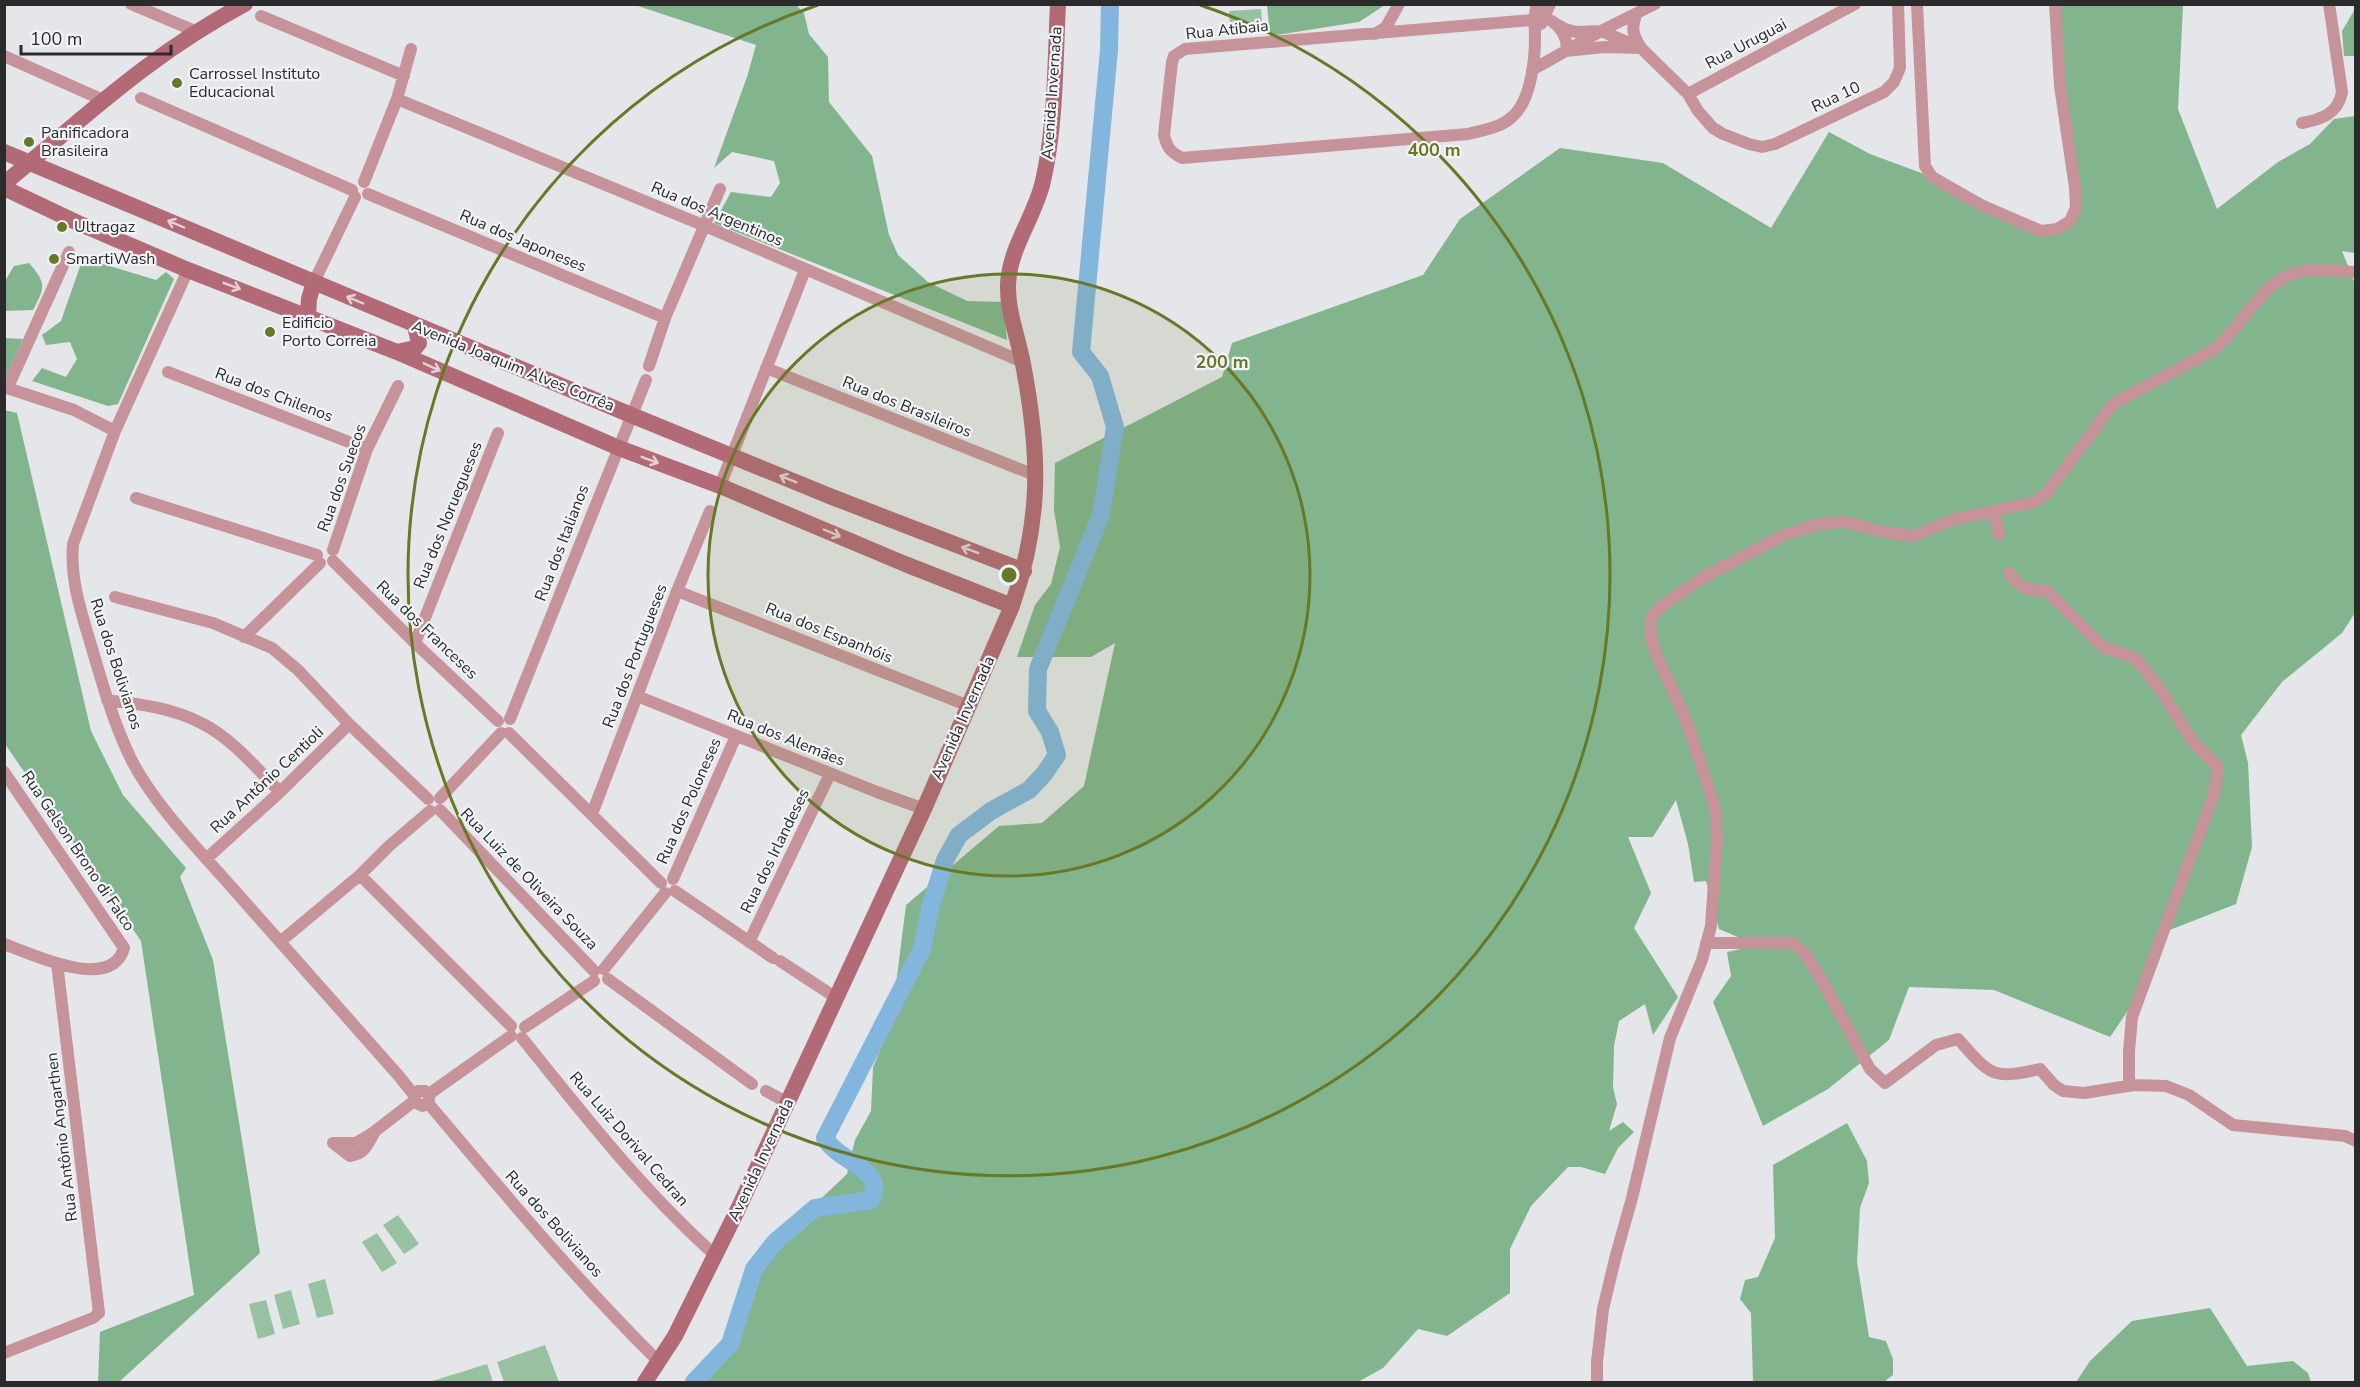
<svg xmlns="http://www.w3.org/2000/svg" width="2360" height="1387" viewBox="0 0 2360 1387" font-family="'Nunito Sans',sans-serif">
	<rect width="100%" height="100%" fill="#e4e6e9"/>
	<!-- green -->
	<path fill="#97c1a0" d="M1261,9l1,12 -32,3 -1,-13z
		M398,1215l21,29 -15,10 -21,-29z
		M377,1233l20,30 -15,9 -20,-30z
		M325,1279l9,35 -17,4 -9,-34z
		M291,1290l9,34 -17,5 -9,-34z
		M266,1300l9,34 -17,5 -9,-35z
		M545,1345l14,37h-55l-7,-20z
		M487,1364l6,18h-64z"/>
	<!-- forest -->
	<path fill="#82b48d" d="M635,5h161l8,8 5,21 19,23 1,45 43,54 17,79 9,20 30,27 39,19 36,1 4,38 -293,-117 17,-31 40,5 9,-14 -6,-22 -42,-9 -18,16 33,-91 9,-32z
		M1267,5h118l-26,17 -89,14z
		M2055,5h128l-5,104 39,100 61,-47 32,-18 24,-25 21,-3v137l-13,-2 14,35 -1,327 -13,20 -60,49 -41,53 7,28 4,84 -16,57 -79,31 -19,61 -28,41 -116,-47 -85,-3 -20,53 -61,49 -65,37 -50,-124 18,-26 -4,-24 18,-4v-8l-26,-11 -13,-48 -12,1 -6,-38 -12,-44 -23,37h-25l23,56 -17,35 44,69 -25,38 -8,-31 -26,17 -5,25 -1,41 4,17 -8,27 14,-9 11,10 -16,16 -13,26 -24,-7h-13l-37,39 -21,43v44l-63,43 -29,-7 -35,39 -25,14h-659l19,-14 23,-29 13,-77 93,-88 8,-34 16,-29 2,-44 18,-43 15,-119 93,-79 43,-3 42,-37 31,-143 -24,14h-74l18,-52 16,-21 9,-37 -6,-37 1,-47 167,-86 10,-34 191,-68 37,-56 100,-71 103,15 108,65 58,-96 41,22 62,23 83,43 42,9 19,-21z
		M2355,9v47h-11l-2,-25z
		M83,258l73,22 10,-8 8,7 -56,125 -10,2 -76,-25 10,-13 24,9 11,-18 -7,-17 -24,3 -4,-10 19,-14z
		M29,263c18,21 16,24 4,47l-28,1v-30l9,-15z
		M4,338l19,1 -19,43z
		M4,410l13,3 74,318 32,64 63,73 -6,9 33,83 47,293 -141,129h-21l2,-50 94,-37 -53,-354 -136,-197z
		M1847,1123l20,38 2,22 -9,25 -3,54 12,75 17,4 7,18v16l-9,7h-131l-2,-69 -11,-14 5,-19 13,-3 17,-39 -2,-73z
		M2210,1308l37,58 46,-5 15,12 3,9h-235l14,-21 42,-40z"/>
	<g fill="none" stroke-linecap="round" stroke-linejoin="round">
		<!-- river -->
		<path stroke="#83b6dd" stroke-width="18" d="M694,1382l36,-38 24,-75 21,-27 40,-34 56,-8c17,-31 -34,-38 -46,-62l97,-189 9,-44 14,-45 14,-25 32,-24 38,-21 15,-16 13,-19 -7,-23 -13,-21 1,-42 63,-154 14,-88 -15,-51 -19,-24 28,-302 1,-46"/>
		<!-- street -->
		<path stroke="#c6939b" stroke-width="12" d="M131,4l64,27
			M1537,4c-4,13 -2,20 -2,33 0,23 -4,64 -23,80 -12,11 -29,13 -44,17l-286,24c-12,-6 -15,-11 -18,-23l8,-73 2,-6 11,-7 347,-29c5,-1 10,-2 15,-1 12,4 22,20 19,32l38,-4 37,1
			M1917,4l8,162 7,11 49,28 60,26 16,-2 13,-8 6,-13 -1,-20 -15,-102 -5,-82
			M1636,15c-5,14 -3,20 5,33
			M261,16l143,60
			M1541,24l9,-20
			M1556,24l9,5 11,3 25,-1 40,17 47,46 10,17 15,17 10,6 26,10 13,3 13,-3 109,-52 10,-10 6,-14 -2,-64
			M1375,34l11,-7 13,-23
			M4,56l99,44
			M1532,70l69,-39 54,-27
			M1688,94l167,-90
			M141,98l211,92
			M397,99l308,127 318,136
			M2302,123c20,-4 36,-9 40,-31l-13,-88
			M364,182l33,-83 14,-50
			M368,194l297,124
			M188,270l-73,161 -42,113c-3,35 8,68 18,101 11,38 22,76 39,112 23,47 71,95 106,135 54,61 108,122 162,183l16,20 2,8 7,3 6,-5v-7l-4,-3h-7l-4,4
			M314,282l41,-85
			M649,366l16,-48 55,-129
			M766,368l271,108
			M168,372l199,77
			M4,387l70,23 41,21
			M8,387l61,-135
			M720,486l85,-216
			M136,498l181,57
			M1994,511l5,24
			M333,550l34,-101 31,-63
			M333,561l82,82 83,78
			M2009,573c14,17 16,17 38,18l56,56 32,11 26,32 32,52 25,25 -4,27 -82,223 -3,34v34
			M677,591l292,115
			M115,597l98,26 59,25 26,22 51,54 79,75
			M244,637l76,-74
			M415,643l83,-210
			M637,696l240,96 47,17
			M107,700c32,4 65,8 94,23 31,15 55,45 79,69
			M510,719l136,-339
			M509,733l152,150
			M4,772l120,176c-13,45 -92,6 -120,-4
			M440,798l61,-65
			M440,810l154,161
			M592,814l85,-223 33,-80
			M206,859l74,-67 69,-68
			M360,875l151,151
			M673,879l63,-143
			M675,891l98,67
			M280,942l80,-67 29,-29 41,-35
			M749,942l81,-168
			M1706,943h86l12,9 22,36 44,81 15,14 51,-38 22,-6c33,36 32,41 82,30l14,16 9,6 21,2 50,-8 32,1 23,9 44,30 112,11 11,5
			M780,961l55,36
			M604,969l61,-76
			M608,979l144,105
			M525,1027l69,-46
			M522,1038c61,76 121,153 194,218
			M766,1091l22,12
			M429,1094l82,-58
			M428,1103c75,89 149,178 231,259
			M333,1143h23l18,-11 40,-31
			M333,1143l17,13c15,-3 17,-10 24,-23
			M4,1353l89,-35 6,-5 -42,-350
			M1597,1382v-20l6,-53 13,-54 16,-57 38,-160 32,-78 9,-34 6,-88 -2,-31 -30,-90 -30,-66 -4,-15 -1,-14 3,-7 7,-8 44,-30 80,-42 35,-11 26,-2 43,11 26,3 38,-16 83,-18 12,-9 66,-89 102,-55c31,-26 46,-71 89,-78 16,-2 35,0 52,1"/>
		<!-- secondary -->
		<path stroke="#b36a77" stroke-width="16" d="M4,152l627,263 201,82 192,74
			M4,184c17,-15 34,-28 50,-42 62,-53 119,-100 191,-138
			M4,188l74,35 110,47 209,82 222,96 101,38 185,78 107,42
			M308,316l1,-17 5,-17
			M397,352l18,-4 4,-5 -4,-17
			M645,1382l30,-46 64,-129 185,-398 88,-203c30,-87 28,-153 11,-242 -5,-27 -16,-53 -15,-80 2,-38 27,-67 35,-103 13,-57 12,-118 15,-177"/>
	</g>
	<!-- one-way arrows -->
	<defs><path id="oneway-shaft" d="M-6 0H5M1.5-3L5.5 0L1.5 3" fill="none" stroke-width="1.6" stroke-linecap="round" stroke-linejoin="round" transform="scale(1.5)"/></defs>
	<g stroke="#e2d1d6">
		<use href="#oneway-shaft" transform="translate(176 224) rotate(-157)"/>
		<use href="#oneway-shaft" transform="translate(232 286) rotate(21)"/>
		<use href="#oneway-shaft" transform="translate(355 300) rotate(-157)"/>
		<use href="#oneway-shaft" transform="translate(432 367) rotate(24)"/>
		<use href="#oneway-shaft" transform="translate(650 460) rotate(21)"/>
		<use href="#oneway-shaft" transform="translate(788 479) rotate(-158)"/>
		<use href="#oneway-shaft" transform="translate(832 533) rotate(23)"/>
		<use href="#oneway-shaft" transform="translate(970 550) rotate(-159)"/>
	</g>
	<!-- distance rings -->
	<circle cx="1009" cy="575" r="301" fill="#677826" fill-opacity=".12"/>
	<g fill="none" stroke="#677826" stroke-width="3">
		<circle cx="1009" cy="575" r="301"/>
		<path d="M1200 5A601 601 0 1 1 818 5"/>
	</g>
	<!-- markers -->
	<g fill="#677826" stroke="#f1f3f6" stroke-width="2">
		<circle cx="177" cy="83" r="6"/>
		<circle cx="29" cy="142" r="6"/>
		<circle cx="62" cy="227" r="6"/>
		<circle cx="54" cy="259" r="6"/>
		<circle cx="270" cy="332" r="6"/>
	</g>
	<g text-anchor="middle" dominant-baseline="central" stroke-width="4.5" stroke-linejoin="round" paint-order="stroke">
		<!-- street labels -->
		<g font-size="16" fill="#2b2b2c" stroke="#f1f3f6">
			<text transform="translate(1227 30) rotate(-6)">Rua Atibaia</text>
			<text transform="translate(1746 44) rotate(-28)">Rua Uruguai</text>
			<text transform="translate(1052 93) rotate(-86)">Avenida Invernada</text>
			<text transform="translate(1836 97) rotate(-25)">Rua 10</text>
			<text transform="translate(717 214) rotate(23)">Rua dos Argentinos</text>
			<text transform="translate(523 241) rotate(23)">Rua dos Japoneses</text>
			<text transform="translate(513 366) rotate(22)">Avenida Joaquim Alves Corrêa</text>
			<text transform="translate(274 395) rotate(21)">Rua dos Chilenos</text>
			<text transform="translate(907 407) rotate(22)">Rua dos Brasileiros</text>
			<text transform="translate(342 478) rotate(-70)">Rua dos Suecos</text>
			<text transform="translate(448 515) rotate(-68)">Rua dos Noruegueses</text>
			<text transform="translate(562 543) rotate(-69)">Rua dos Italianos</text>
			<text transform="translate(427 630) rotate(44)">Rua dos Franceses</text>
			<text transform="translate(829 633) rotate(22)">Rua dos Espanhóis</text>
			<text transform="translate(635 656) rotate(-69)">Rua dos Portugueses</text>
			<text transform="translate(116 664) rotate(72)">Rua dos Bolivianos</text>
			<text transform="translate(963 718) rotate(-66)">Avenida Invernada</text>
			<text transform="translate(786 738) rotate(22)">Rua dos Alemães</text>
			<text transform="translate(267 780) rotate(-43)">Rua Antônio Centioli</text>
			<text transform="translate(689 801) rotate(-66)">Rua dos Poloneses</text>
			<text transform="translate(78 851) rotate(56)">Rua Gelson Brono di Falco</text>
			<text transform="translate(775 851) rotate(-64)">Rua dos Irlandeses</text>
			<text transform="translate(529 879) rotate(46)">Rua Luiz de Oliveira Souza</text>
			<text transform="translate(62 1137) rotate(-97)">Rua Antônio Angarthen</text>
			<text transform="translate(629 1139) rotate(49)">Rua Luiz Dorival Cedran</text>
			<text transform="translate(761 1160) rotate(-65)">Avenida Invernada</text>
			<text transform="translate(554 1224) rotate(48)">Rua dos Bolivianos</text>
		</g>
		<!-- poi labels -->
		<g font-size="16" fill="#2b2b2c" stroke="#f1f3f6" text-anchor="start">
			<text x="189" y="74">Carrossel Instituto<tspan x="189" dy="18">Educacional</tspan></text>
			<text x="41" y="133">Panificadora<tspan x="41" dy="18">Brasileira</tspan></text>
			<text x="74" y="227">Ultragaz</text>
			<text x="66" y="259">SmartiWash</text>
			<text x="282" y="323">Edificio<tspan x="282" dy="18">Porto Correia</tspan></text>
		</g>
	</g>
	<circle cx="1009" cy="575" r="9" fill="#677826" stroke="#f1f3f6" stroke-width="3"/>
	<g font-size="18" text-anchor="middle" font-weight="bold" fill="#677826" stroke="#f1f3f6" stroke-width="4.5" stroke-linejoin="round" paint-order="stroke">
		<text x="1434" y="156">400 m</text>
		<text x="1222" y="368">200 m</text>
	</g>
	<!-- border -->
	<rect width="2360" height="1387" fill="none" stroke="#2b2b2c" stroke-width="12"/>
	<!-- scale -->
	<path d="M21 45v9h150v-9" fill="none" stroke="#2b2b2c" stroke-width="3"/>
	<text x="30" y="45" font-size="18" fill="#2b2b2c" stroke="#f1f3f6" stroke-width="4.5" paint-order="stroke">100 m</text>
</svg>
